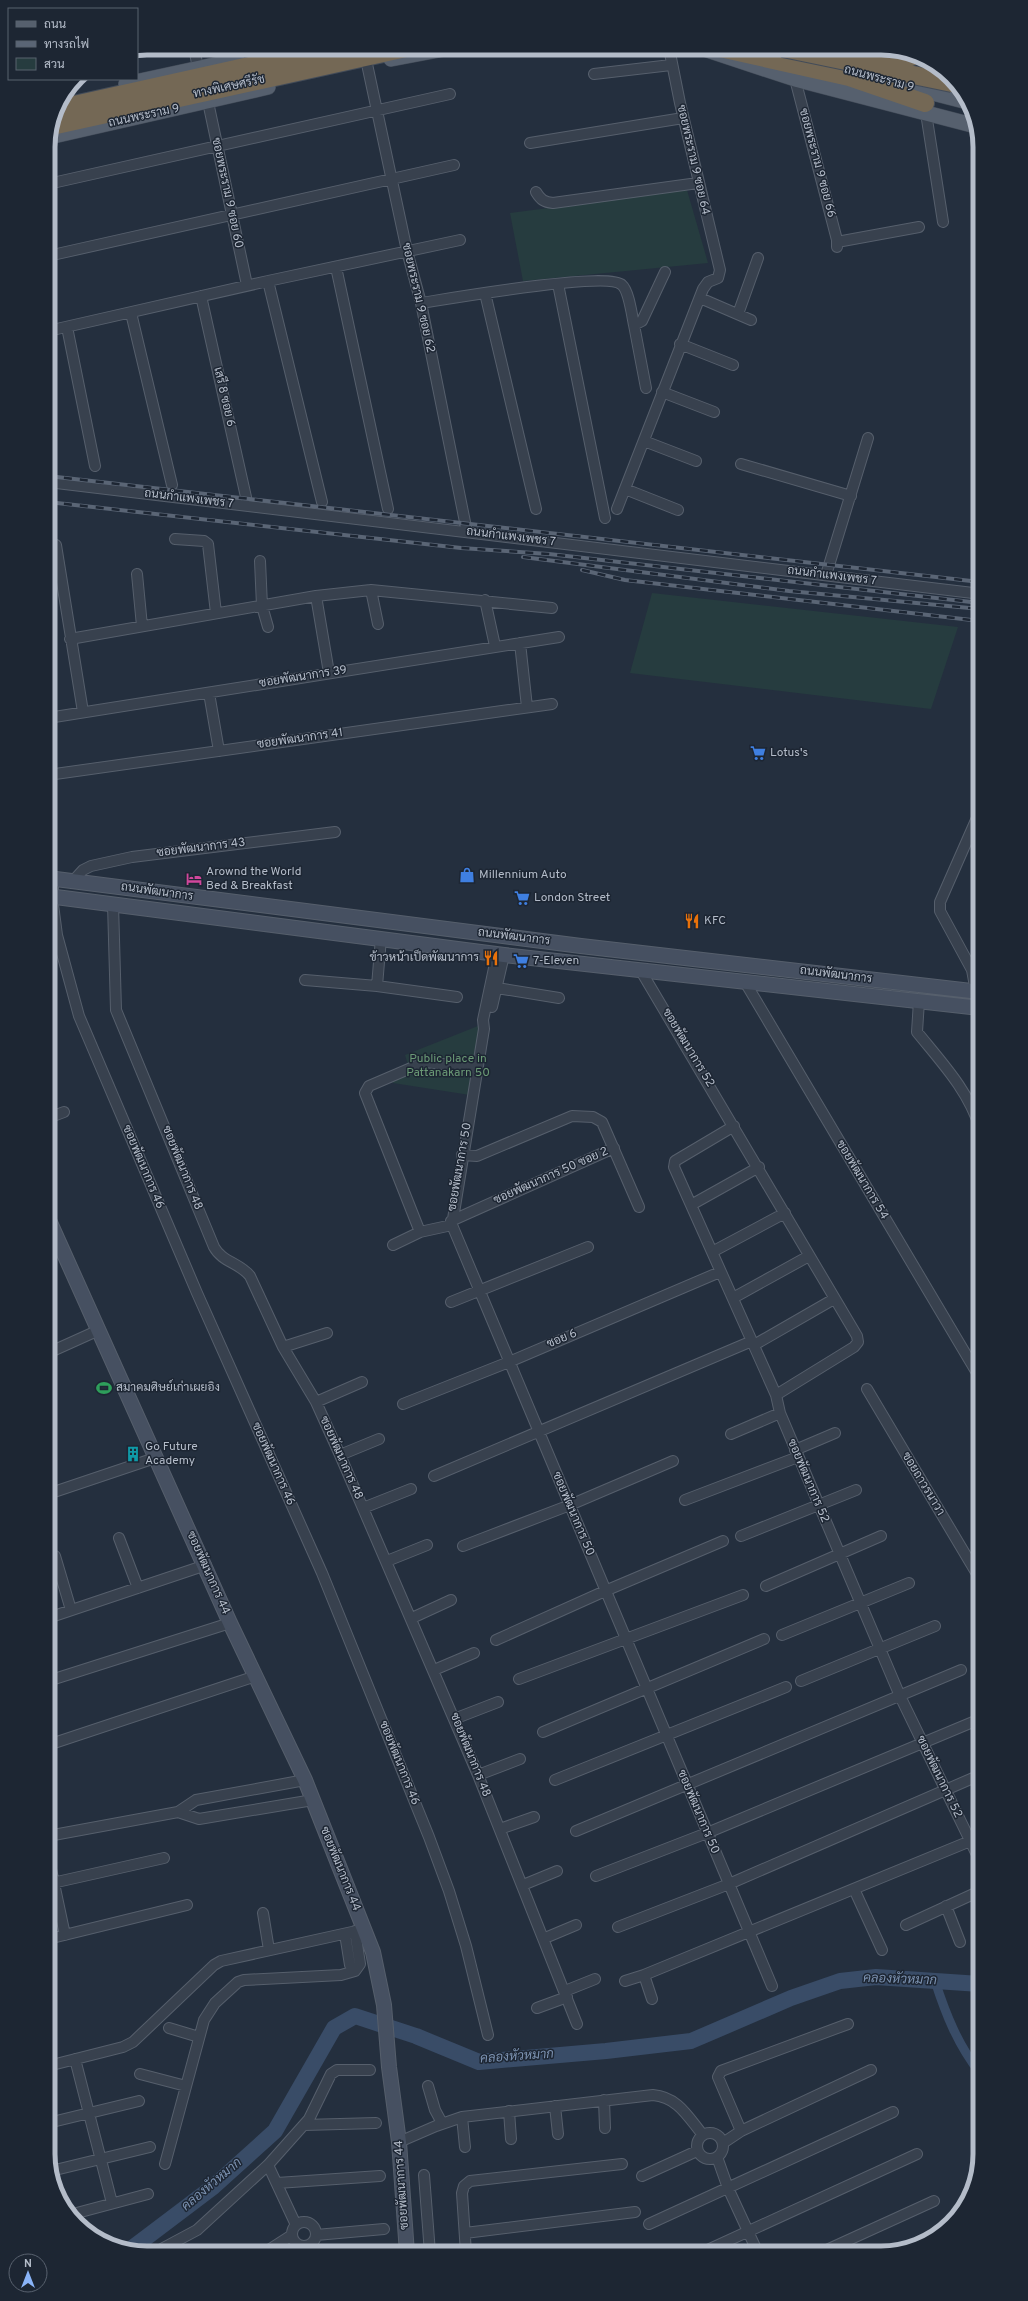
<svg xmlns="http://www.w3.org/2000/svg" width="1028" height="2301" viewBox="0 0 1028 2301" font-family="Overpass,Sarabun,sans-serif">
	<rect width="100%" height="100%" fill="#242f3e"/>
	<!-- green -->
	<path fill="#263c3f" d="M687,190l21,73 -185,18 -13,-68z
		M652,593l306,34 -27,82 -301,-36z
		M478,1026l3,7 -11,62 -77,-12 -1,-7 17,-8 -4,-13z"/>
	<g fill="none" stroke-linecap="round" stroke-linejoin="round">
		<!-- canal -->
		<path stroke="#394c67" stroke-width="9" d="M935,1981c11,34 23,64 45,92"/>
		<!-- river -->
		<path stroke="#394c67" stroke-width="16" d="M131,2249l82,-62 62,-56 59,-103 21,-12 61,20 63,26 127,-11 85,-10 100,-43 49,-17 36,-4 104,7"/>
		<defs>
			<path id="street" d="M194,48l4,20
				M367,64l40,187 14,52 46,229
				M594,74l77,-9
				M795,79l42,161v7
				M208,102l39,183
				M926,113l17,109
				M530,143l153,-25
				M48,184l402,-90
				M536,192c5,8 8,10 17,11l145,-20
				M837,242l82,-15
				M48,256l406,-91
				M336,267l52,242
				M268,281l54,221
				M558,284l47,234
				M485,293l51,216
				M201,296l45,201
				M700,298l51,22
				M421,303c26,-4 187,-32 201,-18 7,6 10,31 12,40l8,-4 23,-49
				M131,313l41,172
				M738,314l20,-56
				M634,325l12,63
				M67,327l28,139
				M48,331l220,-50 192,-41
				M680,344l53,21
				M662,392l52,20
				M644,441l52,20
				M741,464l110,32
				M48,482l925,111
				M625,489l53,21
				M617,509l86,-220 5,-7 10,-4 2,-8 -40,-167 -11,-55
				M175,539l29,2 4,3 8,69
				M56,545l27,167
				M260,561l2,45 6,21
				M137,574l5,52
				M826,575l42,-137
				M371,590l7,34
				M316,596l13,77
				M485,600l10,46
				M70,639l246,-43 55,-6 181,18
				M520,643l7,64
				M209,693l10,58
				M48,718l511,-81
				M48,775l504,-71
				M54,878l-2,19 5,38 22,81 118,277 125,280 107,264 20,54 17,55 22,89
				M73,881l10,-11 8,-4 41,-9 203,-25
				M113,904l3,106 98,237c8,15 26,16 36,29l33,71 33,55 24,53 138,320 99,249
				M497,954l-14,66 1,9 -32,196 320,761
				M641,971l216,365 1,6 -4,5 -78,48
				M305,980l72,6 80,11
				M745,982l235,396
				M377,986l4,-48
				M497,988l62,10
				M976,992l-4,-22 -32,-59v-9l40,-91
				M919,1001l-2,31c25,31 51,58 63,96
				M492,1007l12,-52
				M48,1118l16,-6
				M734,1126l-59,35 -1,6 102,228 4,18 120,283 80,165
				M462,1155l15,1 95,-40 21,1 9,5 37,85
				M691,1205l68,-38
				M451,1221l163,-73
				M420,1232l-55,-139 4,-7 56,-24 52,6
				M393,1245l27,-13 32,-7
				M712,1252l73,-39
				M733,1298l76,-42
				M451,1302l137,-55
				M754,1345l80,-46
				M283,1347l44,-14
				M48,1353l51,-23
				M867,1389l113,190
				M316,1402l46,-20
				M403,1404l106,-42 211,-90
				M731,1434l49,-21
				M795,1450l40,-17
				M340,1455l39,-16
				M434,1476l318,-135
				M48,1494l107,-36
				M685,1500l113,-43
				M363,1508l48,-19
				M741,1536l115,-46
				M119,1538l19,50
				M463,1546l107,-41 103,-44
				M55,1556l16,54
				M387,1561l40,-16
				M766,1586l115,-50
				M48,1618l158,-53
				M412,1618l39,-18
				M782,1635l127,-52
				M496,1640l109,-49 118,-50
				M434,1670l40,-17
				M519,1679l224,-84
				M48,1681l182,-58
				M801,1681l134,-55
				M454,1719l44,-17
				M543,1732l221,-93
				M48,1745l208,-69
				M478,1775l42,-16
				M555,1780l231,-93
				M178,1812l21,7 114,-19
				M500,1829l34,-12
				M576,1831l385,-161
				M48,1836l130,-24 18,-12 109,-20
				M48,1855l17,80
				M596,1876l111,-43 273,-114
				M48,1884l116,-26
				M523,1885l34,-14
				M854,1889l28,61
				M946,1906l14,36
				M263,1913l6,37
				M906,1925l74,-34
				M618,1927l111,-43 251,-109
				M345,1934l5,31 5,6
				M545,1938l31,-13
				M48,1939l139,-34
				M644,1975l8,24
				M625,1981l19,-6 336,-138
				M565,1991l30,-12
				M537,2008l30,-11
				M169,2028l30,9
				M75,2059l37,144
				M48,2066l75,-19 10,-5 81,-77 7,-4 140,-31
				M140,2074l46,12
				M428,2086l7,24 7,13
				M604,2100l1,28
				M555,2106l3,28
				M509,2111l2,28
				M462,2117l3,30
				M48,2123l91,-22
				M304,2125l72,-2
				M741,2131l-23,-54 3,-6 127,-47
				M697 2146a13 13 0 1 1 26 0a13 13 0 1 1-26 0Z
				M399,2142l37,-16 26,-9 191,-22c25,2 35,22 50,40
				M723,2143l18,-12 130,-61
				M717,2157l11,31 30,65
				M165,2164l39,-144 11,-17 23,-21 6,-2 97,-5 14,-4 5,-7 -5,-33
				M268,2165l28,60
				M51,2171l99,-24
				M424,2175l6,78
				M642,2176l55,-25
				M277,2183l103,-7
				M73,2214l75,-20
				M292 2234a12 12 0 1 1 24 0a12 12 0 1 1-24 0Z
				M649,2224l244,-112
				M465,2233l170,-21
				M316,2235l68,-6
				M154,2253l43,-23 71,-65 41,-46 22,-45 6,-4h33
				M264,2253l28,-18
				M466,2253l-4,-60 2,-7 6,-5 152,-17
				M701,2253l216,-99
				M820,2253l114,-52"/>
			<path id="secondary" d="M48,878l533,68 399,46
				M48,896l456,59 476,53
				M48,1218l182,405 75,157 68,172 11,53 5,62 10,75 8,111"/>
			<path id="primary" d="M701,48l94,31 181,47
				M391,59l58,-11
				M874,78l90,23
				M126,84l111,-24
				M49,137l219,-50"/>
			<path id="highway" d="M720,48l129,29 76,26
				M56,109l274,-61
				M52,126l354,-78"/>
		</defs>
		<!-- street casing -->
		<use href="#street" stroke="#565f6c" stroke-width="12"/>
		<!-- secondary casing -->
		<use href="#secondary" stroke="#565f6c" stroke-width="16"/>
		<!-- primary casing -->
		<use href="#primary" stroke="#414a57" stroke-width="16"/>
		<!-- highway casing -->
		<use href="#highway" stroke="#434c59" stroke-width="20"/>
		<!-- street -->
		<use href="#street" stroke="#38414e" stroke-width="10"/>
		<!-- secondary -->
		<use href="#secondary" stroke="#465061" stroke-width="14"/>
		<!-- primary -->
		<use href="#primary" stroke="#56606e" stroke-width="15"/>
		<!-- highway -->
		<use href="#highway" stroke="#746855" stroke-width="18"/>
		<defs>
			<path id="rail" d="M48,476l932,106
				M48,502l413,46 88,6 431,49
				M523,557l266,34 191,18
				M582,570l43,10 355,41"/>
		</defs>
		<!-- rail casing -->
		<use href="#rail" stroke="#5a6575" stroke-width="4"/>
		<!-- rail -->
		<use href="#rail" stroke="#1d2633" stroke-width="2.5" stroke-dasharray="8" stroke-linecap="butt"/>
		<defs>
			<path id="highway-bridge" d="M783,48l169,35
				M869,48l42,9"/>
		</defs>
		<!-- highway-bridge casing -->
		<use href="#highway-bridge" stroke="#434c59" stroke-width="20" stroke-linecap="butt"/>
		<!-- highway-bridge -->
		<use href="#highway-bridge" stroke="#746855" stroke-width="18"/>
	</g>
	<!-- icons -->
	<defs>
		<symbol id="supermarket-bare" viewBox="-9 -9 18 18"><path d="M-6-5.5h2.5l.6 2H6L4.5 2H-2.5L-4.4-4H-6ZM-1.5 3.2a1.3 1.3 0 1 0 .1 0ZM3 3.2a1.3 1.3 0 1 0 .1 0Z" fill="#3f7fe0" stroke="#1d2633" stroke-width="2.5" paint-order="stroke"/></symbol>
		<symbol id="shop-bare" viewBox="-9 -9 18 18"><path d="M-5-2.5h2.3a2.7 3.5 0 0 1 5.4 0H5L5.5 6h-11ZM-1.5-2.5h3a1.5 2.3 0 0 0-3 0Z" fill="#3f7fe0" stroke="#1d2633" stroke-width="2.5" paint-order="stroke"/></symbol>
		<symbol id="hotel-bare" viewBox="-9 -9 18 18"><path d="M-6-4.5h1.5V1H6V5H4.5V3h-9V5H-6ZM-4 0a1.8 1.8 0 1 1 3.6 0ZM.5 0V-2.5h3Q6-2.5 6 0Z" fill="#d1479c" stroke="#1d2633" stroke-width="2.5" paint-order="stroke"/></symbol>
		<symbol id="restaurant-bare" viewBox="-9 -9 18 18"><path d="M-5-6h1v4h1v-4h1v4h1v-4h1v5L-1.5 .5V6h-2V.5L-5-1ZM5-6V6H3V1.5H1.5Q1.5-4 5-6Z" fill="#e8710a" stroke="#1d2633" stroke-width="2.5" paint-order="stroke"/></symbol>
		<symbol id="stadium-bare" viewBox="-9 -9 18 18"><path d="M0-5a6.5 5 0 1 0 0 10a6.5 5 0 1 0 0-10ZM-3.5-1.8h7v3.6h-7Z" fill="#2e9e5b" stroke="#1d2633" stroke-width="2.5" paint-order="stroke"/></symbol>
		<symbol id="building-bare" viewBox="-9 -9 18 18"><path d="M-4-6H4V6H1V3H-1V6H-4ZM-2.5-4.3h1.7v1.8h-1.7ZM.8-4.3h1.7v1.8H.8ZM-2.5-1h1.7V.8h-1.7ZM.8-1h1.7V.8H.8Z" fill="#0f9aa8" stroke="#1d2633" stroke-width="2.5" paint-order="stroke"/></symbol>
	</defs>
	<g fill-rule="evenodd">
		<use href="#supermarket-bare" x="747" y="742" width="22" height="22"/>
		<use href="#shop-bare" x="456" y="864" width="22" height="22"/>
		<use href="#hotel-bare" x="183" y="868" width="22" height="22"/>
		<use href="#supermarket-bare" x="511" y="887" width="22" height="22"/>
		<use href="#restaurant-bare" x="681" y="910" width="22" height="22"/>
		<use href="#restaurant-bare" x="480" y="947" width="22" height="22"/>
		<use href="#supermarket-bare" x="510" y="950" width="22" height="22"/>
		<use href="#stadium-bare" x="93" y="1377" width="22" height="22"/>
		<use href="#building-bare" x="122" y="1443" width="22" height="22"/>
	</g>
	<g text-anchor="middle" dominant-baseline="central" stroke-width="3" stroke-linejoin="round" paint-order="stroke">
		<!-- street labels -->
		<g font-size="12" fill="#b4bcc9" stroke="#1d2633">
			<text transform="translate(879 79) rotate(15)">ถนนพระราม 9</text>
			<text transform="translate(229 87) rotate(-12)">ทางพิเศษศรีรัช</text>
			<text transform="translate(144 116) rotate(-12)">ถนนพระราม 9</text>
			<text transform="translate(693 160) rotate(77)">ซอยพระราม 9 ซอย 64</text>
			<text transform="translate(817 163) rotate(75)">ซอยพระราม 9 ซอย 66</text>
			<text transform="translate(227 193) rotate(78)">ซอยพระราม 9 ซอย 60</text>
			<text transform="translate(418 298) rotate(77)">ซอยพระราม 9 ซอย 62</text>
			<text transform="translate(224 397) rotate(77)">เสรี 8 ซอย 6</text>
			<text transform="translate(189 499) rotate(7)">ถนนกำแพงเพชร 7</text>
			<text transform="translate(511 537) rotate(7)">ถนนกำแพงเพชร 7</text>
			<text transform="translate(832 576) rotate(7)">ถนนกำแพงเพชร 7</text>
			<text transform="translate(303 677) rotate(-9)">ซอยพัฒนาการ 39</text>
			<text transform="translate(300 739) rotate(-8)">ซอยพัฒนาการ 41</text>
			<text transform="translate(201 848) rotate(-7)">ซอยพัฒนาการ 43</text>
			<text transform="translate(157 892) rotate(8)">ถนนพัฒนาการ</text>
			<text transform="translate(514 937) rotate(7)">ถนนพัฒนาการ</text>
			<text transform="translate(836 975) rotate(7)">ถนนพัฒนาการ</text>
			<text transform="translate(688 1048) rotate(59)">ซอยพัฒนาการ 52</text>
			<text transform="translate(143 1167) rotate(67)">ซอยพัฒนาการ 46</text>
			<text transform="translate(460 1167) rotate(-80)">ซอยพัฒนาการ 50</text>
			<text transform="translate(182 1168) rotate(68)">ซอยพัฒนาการ 48</text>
			<text transform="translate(551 1176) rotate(-24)">ซอยพัฒนาการ 50 ซอย 2</text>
			<text transform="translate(862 1180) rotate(59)">ซอยพัฒนาการ 54</text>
			<text transform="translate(562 1339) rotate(-23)">ซอย 6</text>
			<text transform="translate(341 1458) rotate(66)">ซอยพัฒนาการ 48</text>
			<text transform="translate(273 1464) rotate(66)">ซอยพัฒนาการ 46</text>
			<text transform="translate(808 1481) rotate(67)">ซอยพัฒนาการ 52</text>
			<text transform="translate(923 1484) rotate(59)">ซอยถาวรนาวา</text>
			<text transform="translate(573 1514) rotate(67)">ซอยพัฒนาการ 50</text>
			<text transform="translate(208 1573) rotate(66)">ซอยพัฒนาการ 44</text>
			<text transform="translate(470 1755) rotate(68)">ซอยพัฒนาการ 48</text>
			<text transform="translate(399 1763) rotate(68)">ซอยพัฒนาการ 46</text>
			<text transform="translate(939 1777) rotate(64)">ซอยพัฒนาการ 52</text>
			<text transform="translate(698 1812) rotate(67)">ซอยพัฒนาการ 50</text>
			<text transform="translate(340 1869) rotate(68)">ซอยพัฒนาการ 44</text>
			<text transform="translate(402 2185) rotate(-94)">ซอยพัฒนาการ 44</text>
		</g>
		<!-- poi labels -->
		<g font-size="12" fill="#b4bcc9" stroke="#1d2633" text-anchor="start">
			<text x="770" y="753">Lotus's</text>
			<text x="206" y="872">Arownd the World<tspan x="206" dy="14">Bed &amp; Breakfast</tspan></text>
			<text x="479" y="875">Millennium Auto</text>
			<text x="534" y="898">London Street</text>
			<text x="704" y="921">KFC</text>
			<text x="479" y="958" text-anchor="end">ข้าวหน้าเป็ดพัฒนาการ</text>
			<text x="533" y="961">7-Eleven</text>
			<text x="116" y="1388">สมาคมศิษย์เก่าเผยอิง</text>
			<text x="145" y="1447">Go Future<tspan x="145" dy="14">Academy</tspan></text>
		</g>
		<!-- park labels -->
		<g font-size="12" fill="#6b9a76" stroke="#1d2633">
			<text x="448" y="1059">Public place in<tspan x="448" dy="14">Pattanakarn 50</tspan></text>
		</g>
		<!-- water labels -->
		<g font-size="13" font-style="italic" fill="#7c92b1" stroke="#1d2633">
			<text transform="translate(900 1980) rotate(2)">คลองหัวหมาก</text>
			<text transform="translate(517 2057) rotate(-4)">คลองหัวหมาก</text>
			<text transform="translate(212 2185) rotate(-40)">คลองหัวหมาก</text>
		</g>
	</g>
	<!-- crop -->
	<path d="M0 0H1028V2301H0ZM147 55H881A92 92 0 0 1 973 147V2154A92 92 0 0 1 881 2246H147A92 92 0 0 1 55 2154V147A92 92 0 0 1 147 55Z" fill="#1d2633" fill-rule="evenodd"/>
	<path fill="none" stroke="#b4bcc9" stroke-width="5" d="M147 55H881A92 92 0 0 1 973 147V2154A92 92 0 0 1 881 2246H147A92 92 0 0 1 55 2154V147A92 92 0 0 1 147 55Z"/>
	<!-- legend -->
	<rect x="8" y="8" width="130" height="72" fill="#1d2633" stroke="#59626f"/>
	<rect x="16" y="21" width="20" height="6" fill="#56606e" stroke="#59626f"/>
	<text x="44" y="28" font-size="12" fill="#b4bcc9">ถนน</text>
	<rect x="16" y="41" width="20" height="6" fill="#5a6575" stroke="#59626f"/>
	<text x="44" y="48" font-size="12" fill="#b4bcc9">ทางรถไฟ</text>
	<rect x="16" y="58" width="20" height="12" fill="#263c3f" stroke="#59626f"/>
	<text x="44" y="68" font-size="12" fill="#b4bcc9">สวน</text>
	<!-- north arrow -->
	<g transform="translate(28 2273)"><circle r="19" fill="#1d2633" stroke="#59626f"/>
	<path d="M0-3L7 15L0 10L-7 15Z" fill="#8ab4f8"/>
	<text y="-6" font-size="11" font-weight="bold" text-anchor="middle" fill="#b4bcc9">N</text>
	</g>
</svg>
